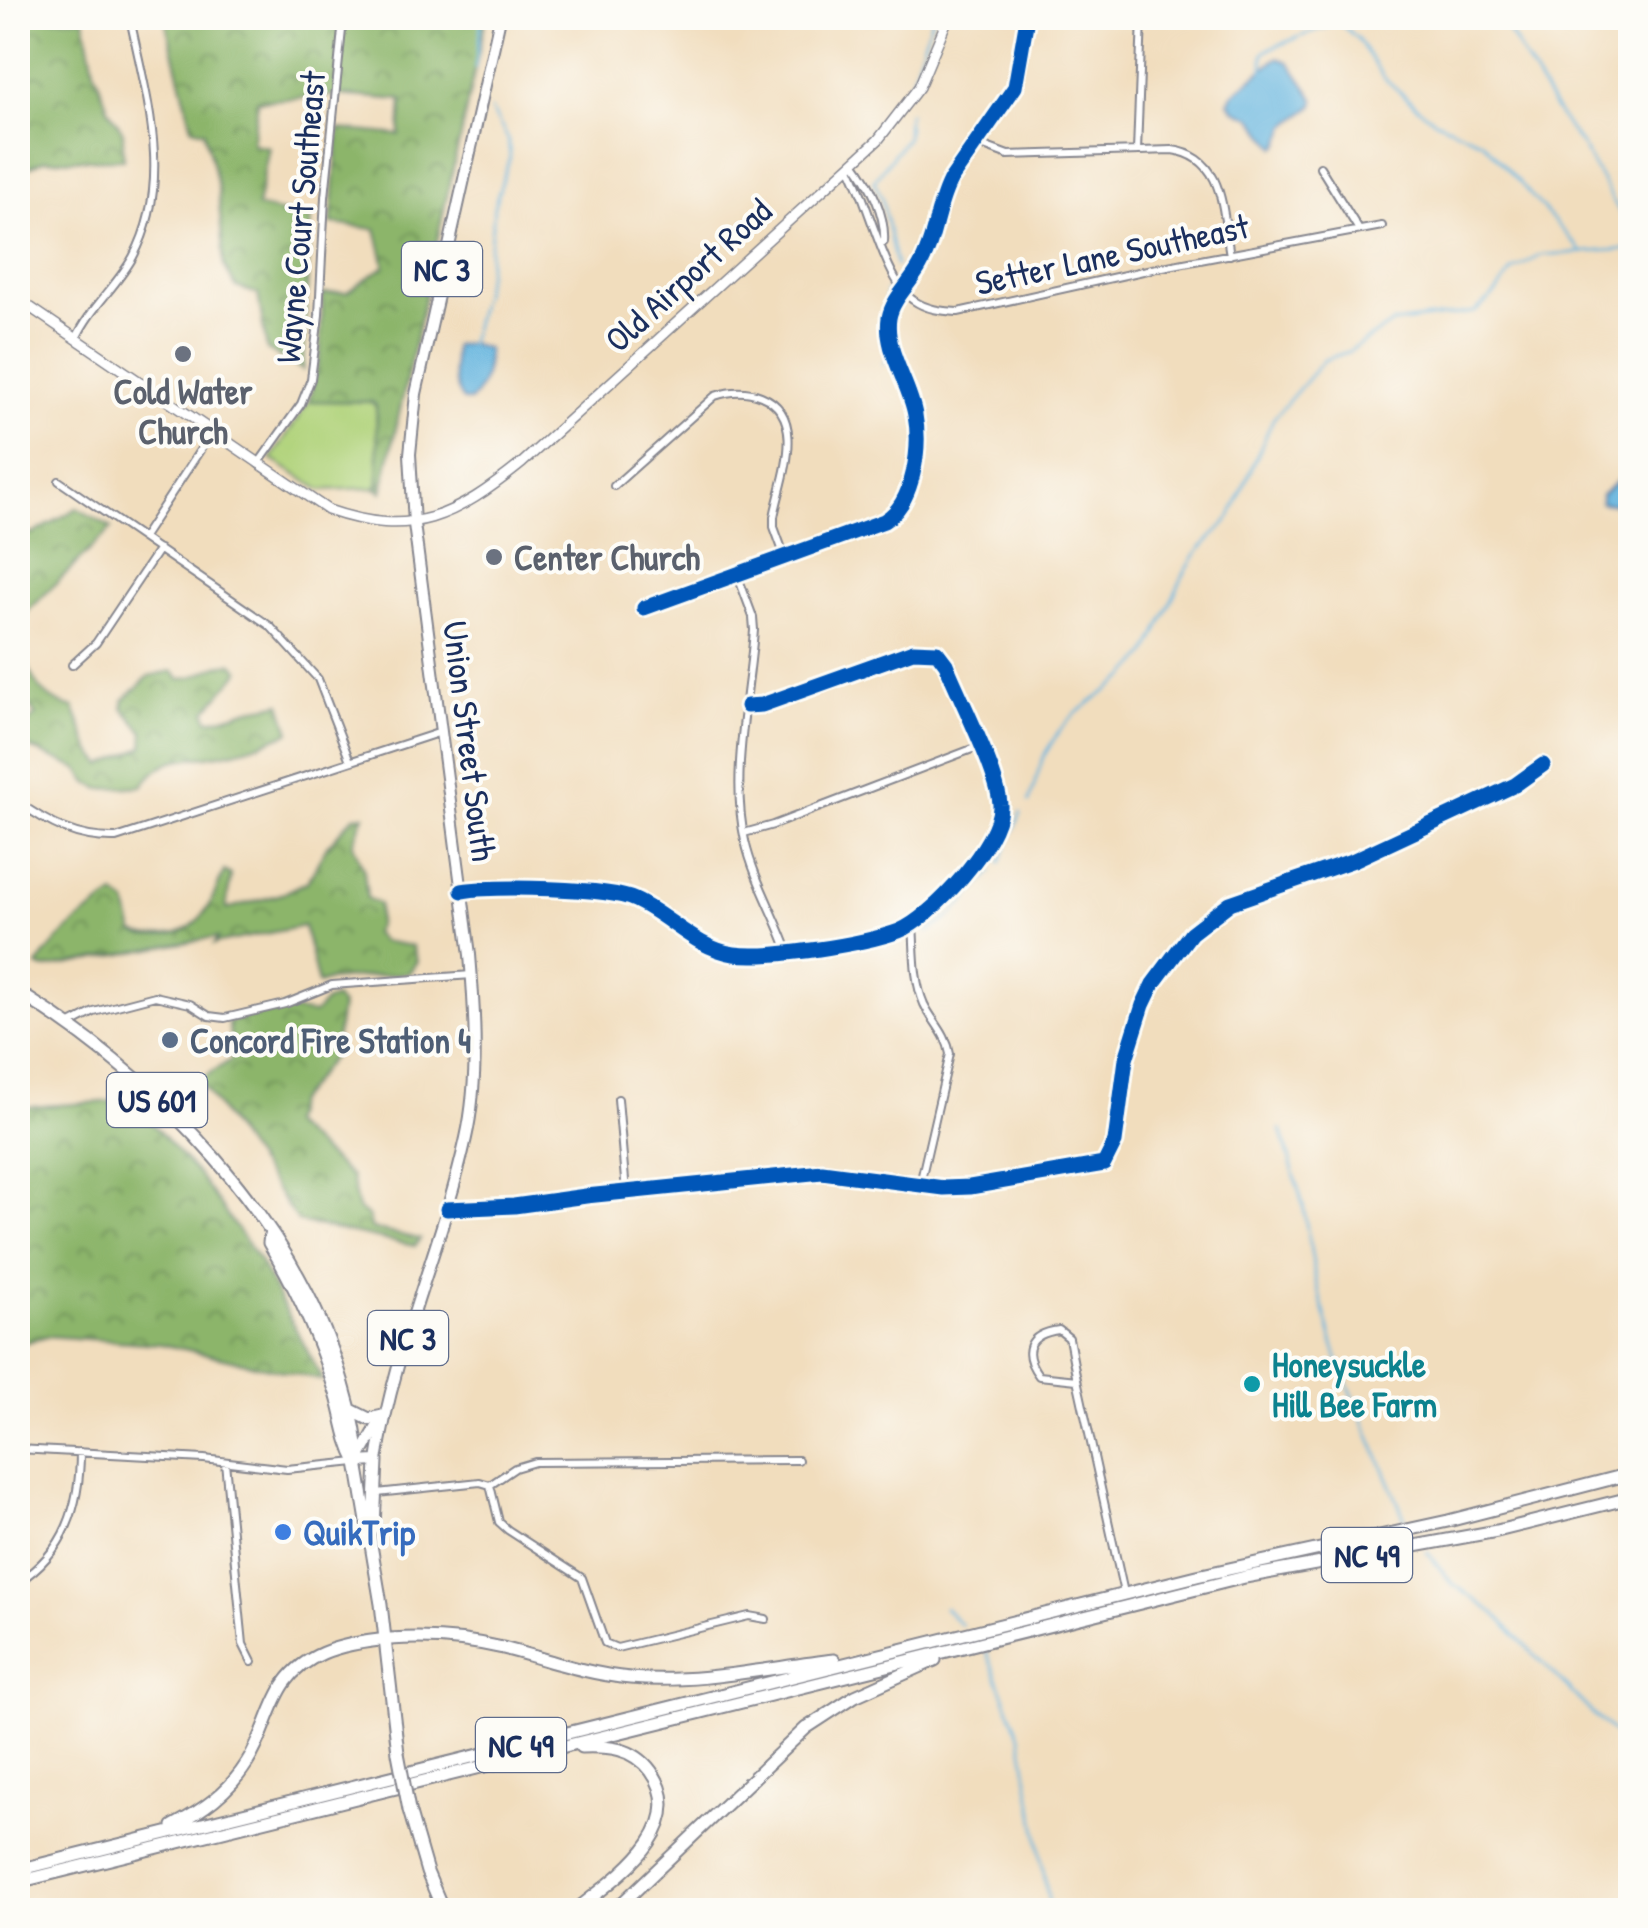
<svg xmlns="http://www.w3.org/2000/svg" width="1648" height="1928" viewBox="0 0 1648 1928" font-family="'Patrick Hand',sans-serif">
	<defs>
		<pattern id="forest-crowns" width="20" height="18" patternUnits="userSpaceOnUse" patternTransform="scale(2.5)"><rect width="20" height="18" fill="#8cb56b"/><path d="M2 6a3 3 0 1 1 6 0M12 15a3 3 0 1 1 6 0" fill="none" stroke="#72945b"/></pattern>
	</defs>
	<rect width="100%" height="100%" fill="#fdfcf7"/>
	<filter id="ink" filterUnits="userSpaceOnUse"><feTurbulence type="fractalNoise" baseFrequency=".01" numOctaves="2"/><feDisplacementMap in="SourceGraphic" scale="20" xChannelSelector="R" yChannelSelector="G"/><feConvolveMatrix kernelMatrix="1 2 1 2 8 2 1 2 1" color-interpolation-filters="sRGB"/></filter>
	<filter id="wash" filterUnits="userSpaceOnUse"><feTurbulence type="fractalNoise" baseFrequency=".0048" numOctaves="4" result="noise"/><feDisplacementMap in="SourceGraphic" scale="40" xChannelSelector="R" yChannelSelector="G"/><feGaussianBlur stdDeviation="2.25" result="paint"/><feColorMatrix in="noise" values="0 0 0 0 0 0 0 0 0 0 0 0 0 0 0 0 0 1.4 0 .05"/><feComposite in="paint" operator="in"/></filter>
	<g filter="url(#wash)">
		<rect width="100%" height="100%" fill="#f1ddbd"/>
		<!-- grass -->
		<path fill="#b1d37b" stroke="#66816c" stroke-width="2.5" d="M353,400l19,2 4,5 3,76 -3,5 -55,2 -50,-31 38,-58z"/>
		<!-- forest -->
		<path fill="url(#forest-crowns)" stroke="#547264" stroke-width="2.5" d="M18,18h66l10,51 15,41 14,22v27l-78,1 -27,12z
			M165,18h321l-104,474 -6,-4 3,-5 -3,-77 -4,-4 -63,-1 11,-46 3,-61 24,-2 38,-26 -9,-37 -45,-5 8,-95 61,6 2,-35 -63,-5 -81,6 -6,43 17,3 -12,60 54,12 -8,151 -36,-20 -9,-56 -22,-7 -12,-21 -6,-78 -14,-57 -12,-3z
			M77,508l35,20 -94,93v-89l15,2z
			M26,659c6,25 22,43 48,49l17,43 12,14 40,-18 1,-15 -21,-24 1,-8 25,-24 23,-5 8,8c20,-1 33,-15 52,-16l8,8 -34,40 2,9c13,-1 20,-4 32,-8 12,-5 27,-5 41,-9l9,29c-23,10 -45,18 -70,22 -36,7 -53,-2 -78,32l-41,3 -13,-6 -10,-14 -58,-25 -2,-13 18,-16 -18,-21v-33z
			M364,815l-11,29 11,27 3,27 12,6 -1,21 -4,8 7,8 31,5 5,15 -8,12 -80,7 -11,4 -14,-58 -90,18 4,-6 -14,1 -160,30 -7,-3c19,-30 49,-53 78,-71l12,9 7,29c12,5 21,3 33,2 36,-4 45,-35 57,-64l7,4 -5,34 56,-15 25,-12 20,-36 27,-30z
			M335,998l6,8 -7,49 -39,49 -5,20 61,53 7,32 10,7 4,13 48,10 -5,7 -117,-24 -99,-142 32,-20 1,-12 -4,-26 55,-13 31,5 12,-13z
			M131,1100l68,76 59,83 65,121 -162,-36 -115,-8 -28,9v-237z"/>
		<!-- water -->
		<path fill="#63b4de" stroke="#3f729e" stroke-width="2.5" d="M1277,58l12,4 26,38 -1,5 -27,21 -8,20 -3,1 -24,-30 -17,-7 -6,-8 4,-8z
			M469,343l18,6c1,18 -4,40 -17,52h-6c-13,-15 -11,-36 -10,-55z
			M1630,470v35l-29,-2v-8z"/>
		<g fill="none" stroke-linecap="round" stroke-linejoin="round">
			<!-- stream -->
			<path stroke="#63b4de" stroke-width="2.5" d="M1500,18l60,99 22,29 48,84
				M475,68l7,-50
				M1263,71v-17l3,-4 72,-28 20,17 25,38 39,34 14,10 47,21 100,111
				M907,94l25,-76
				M896,266l-14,-67 -8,-18 33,-44 1,-24
				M469,345l18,-71 7,-68 16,-49 -2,-18 -17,-30
				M883,364l8,-9 -9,-20 5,-45
				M1029,802l14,-45 16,-26 16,-17 51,-37 21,-23 37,-80 11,-19 35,-37 43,-99 51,-59 26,-9 43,-28 82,-11 20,-18 17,-23 29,-16 89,-6
				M1000,863l21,-50
				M928,932l22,-15 43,-46
				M1281,1129l22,76 13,77 21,76 68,161
				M1427,1552l25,31 42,30 100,102 36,32
				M944,1608l17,17
				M986,1651l35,87 29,172"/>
		</g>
	</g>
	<g filter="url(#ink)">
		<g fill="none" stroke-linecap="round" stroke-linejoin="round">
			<defs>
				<path id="street" d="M976,143l32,12 164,-5c54,7 50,63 58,105
					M1137,151l5,-133
					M854,162c16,21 32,53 30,80
					M849,166c19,34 36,115 64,134 14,10 29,11 45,12l194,-43 230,-43
					M1320,167l39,63
					M76,339c13,-30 41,-53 57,-82 41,-76 13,-161 -3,-239
					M258,464l43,-60 10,-25 8,-64 6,-118 18,-177
					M59,481l211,145 48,53 32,82
					M614,486l101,-90c15,-5 31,-6 46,0 49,20 19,86 13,121v10l11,30
					M143,537l69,-105
					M737,574l16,43 1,13c-5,68 -24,144 -9,211 9,39 30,73 43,110
					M644,608l240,-87c30,-17 37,-74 31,-106 -5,-31 -31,-65 -26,-97 3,-19 22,-35 31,-52 16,-28 16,-60 31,-87l64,-92 12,-69
					M72,665l24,-22 63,-94
					M18,802c31,22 59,37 98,36l325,-106
					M744,833l29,-8 207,-79
					M462,891c31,-5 147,-4 173,9 35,16 60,48 99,54 37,5 130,-10 165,-23 32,-12 103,-90 101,-126 -1,-31 -41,-108 -54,-141l-9,-12 -24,-1 -151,54 -15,1
					M913,923c2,27 0,56 11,81 8,17 23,30 26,50l-30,130
					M69,1025l25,-13 61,-16 35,8 19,12 16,2 60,-14 47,-19 140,-10
					M618,1099l8,93
					M448,1209l66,-3 72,-10 236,-24 122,16 26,-1 134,-23 11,-22 11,-83 17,-54 10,-21 38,-51 39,-30 124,-43 161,-75 28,-20
					M1077,1380l-38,-4c-18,-24 -11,-42 20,-46l10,8 6,32 49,223
					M18,1449l186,10 83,10 69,-7
					M225,1462l18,182 9,18
					M490,1485l25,-17 20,-6 263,-2
					M377,1493l103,-11 10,3 9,37 9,8 74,48 23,65 12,5 132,-32 17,3
					M18,1582c47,-30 62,-75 62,-130"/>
				<path id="secondary" d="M18,299l310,211c84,29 127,7 194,-47l356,-323 41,-53 29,-69"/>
				<path id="primary" d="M357,1462l20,-1c16,-110 65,-214 89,-323 13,-58 9,-124 4,-183l-56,-431 -4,-70 6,-60 84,-376
					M357,1462l26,-46"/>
				<path id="highway" d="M18,992c140,86 277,228 324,388 7,27 17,54 15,82l24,142 17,149
					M270,1235l-1,8c27,45 49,93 65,144 9,25 10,51 23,75
					M351,1410l18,9 14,-3
					M374,1527l3,-66
					M409,1810l18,62 16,38
					M173,1826c30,-16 56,-34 74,-63 27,-42 22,-87 76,-110 21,-9 44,-12 67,-14 39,-3 76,0 113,9 42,11 83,26 127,30 68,6 137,-10 204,-18
					M18,1870l1179,-294 251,-55 182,-47
					M18,1882l1227,-305 252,-46 133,-33
					M576,1910c38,-31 117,-82 75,-139 -18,-24 -43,-25 -70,-24
					M615,1910l191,-182 49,-32 80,-36"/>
			</defs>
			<!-- street casing -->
			<use href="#street" stroke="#86868e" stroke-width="10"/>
			<!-- secondary casing -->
			<use href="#secondary" stroke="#86868e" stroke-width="12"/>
			<!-- primary casing -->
			<use href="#primary" stroke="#86868e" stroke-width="14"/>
			<!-- highway casing -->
			<use href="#highway" stroke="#86868e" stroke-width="15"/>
			<!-- street -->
			<use href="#street" stroke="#fff" stroke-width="6"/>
			<!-- secondary -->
			<use href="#secondary" stroke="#fff" stroke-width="9"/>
			<!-- primary -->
			<use href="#primary" stroke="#fff" stroke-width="10"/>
			<!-- highway -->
			<use href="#highway" stroke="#fff" stroke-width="11"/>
			<defs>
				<path id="highway-bridge" d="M398,1753l11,57"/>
			</defs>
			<!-- highway-bridge casing -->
			<use href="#highway-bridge" stroke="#86868e" stroke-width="15" stroke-linecap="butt"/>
			<!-- highway-bridge -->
			<use href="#highway-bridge" stroke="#fff" stroke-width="11"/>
			<defs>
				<path id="cycleway" d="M644,608l240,-87c30,-17 37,-74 31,-106 -5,-31 -31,-65 -26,-97 3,-19 22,-35 31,-52 16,-28 16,-60 31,-87l64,-92 12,-69
					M462,891c31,-5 147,-4 173,9 35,16 60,48 99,54 37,5 130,-10 165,-23 32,-12 103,-90 101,-126 -1,-31 -41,-108 -54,-141l-9,-12 -24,-1 -151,54 -15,1
					M447,1209l67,-3 72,-10 236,-24 122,16 26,-1 134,-23 11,-22 11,-83 17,-54 10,-21 38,-51 39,-30 124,-43 161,-75 28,-20"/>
			</defs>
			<!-- cycleway casing -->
			<use href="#cycleway" stroke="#fdfcf7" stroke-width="21"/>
			<!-- cycleway -->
			<use href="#cycleway" stroke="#0057b8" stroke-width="15"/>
		</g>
	</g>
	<!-- markers -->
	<g fill="#6b7280" stroke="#fdfcf7" stroke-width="4">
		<circle cx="183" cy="354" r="10"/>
		<circle cx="494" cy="557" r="10"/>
	</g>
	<circle fill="#5c6f8a" stroke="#fdfcf7" stroke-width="4" cx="170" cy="1040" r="10"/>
	<circle fill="#0f9aa8" stroke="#fdfcf7" stroke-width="4" cx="1252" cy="1384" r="10"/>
	<circle fill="#3f7fe0" stroke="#fdfcf7" stroke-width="4" cx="283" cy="1532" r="10"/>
	<g text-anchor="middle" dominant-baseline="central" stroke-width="8" stroke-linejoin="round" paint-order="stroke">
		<!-- shield labels -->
		<g fill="#fdfcf7" stroke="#5f6c8c" stroke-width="2.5">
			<rect x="402" y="242" width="80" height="54" rx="8"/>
			<rect x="107" y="1073" width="100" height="54" rx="8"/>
			<rect x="368" y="1311" width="80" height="54" rx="8"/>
			<rect x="1322" y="1528" width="90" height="54" rx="8"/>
			<rect x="476" y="1718" width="90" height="54" rx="8"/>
		</g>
		<g font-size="32" font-weight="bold" fill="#1b2f5e">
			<text x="442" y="269">NC 3</text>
			<text x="157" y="1100">US 601</text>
			<text x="408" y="1338">NC 3</text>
			<text x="1367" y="1555">NC 49</text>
			<text x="521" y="1745">NC 49</text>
		</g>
		<!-- street labels -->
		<g font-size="35" fill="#1b2f5e" stroke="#fdfcf7">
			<text transform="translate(300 217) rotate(-85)">Wayne Court Southeast</text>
			<text transform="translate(1112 254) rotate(-12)">Setter Lane Southeast</text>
			<text transform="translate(688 275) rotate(-42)">Old Airport Road</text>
			<text transform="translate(470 741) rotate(83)">Union Street South</text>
		</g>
		<!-- worship labels -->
		<g font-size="35" font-weight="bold" fill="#5b616d" stroke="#fdfcf7">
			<text x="183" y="391">Cold Water<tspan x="183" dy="40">Church</tspan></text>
			<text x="514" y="557" text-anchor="start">Center Church</text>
		</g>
		<!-- service labels -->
		<g font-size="35" font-weight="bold" fill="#4e5e75" stroke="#fdfcf7" text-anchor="start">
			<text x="190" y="1040">Concord Fire Station 4</text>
		</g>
		<!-- culture labels -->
		<g font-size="35" font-weight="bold" fill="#0d838f" stroke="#fdfcf7" text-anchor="start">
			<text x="1272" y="1364">Honeysuckle<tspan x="1272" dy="40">Hill Bee Farm</tspan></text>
		</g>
		<!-- shop labels -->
		<g font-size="35" font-weight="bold" fill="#366cbe" stroke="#fdfcf7" text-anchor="start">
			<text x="303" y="1532">QuikTrip</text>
		</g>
	</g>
	<!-- margin -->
	<rect width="1648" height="1928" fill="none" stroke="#fdfcf7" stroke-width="60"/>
</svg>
